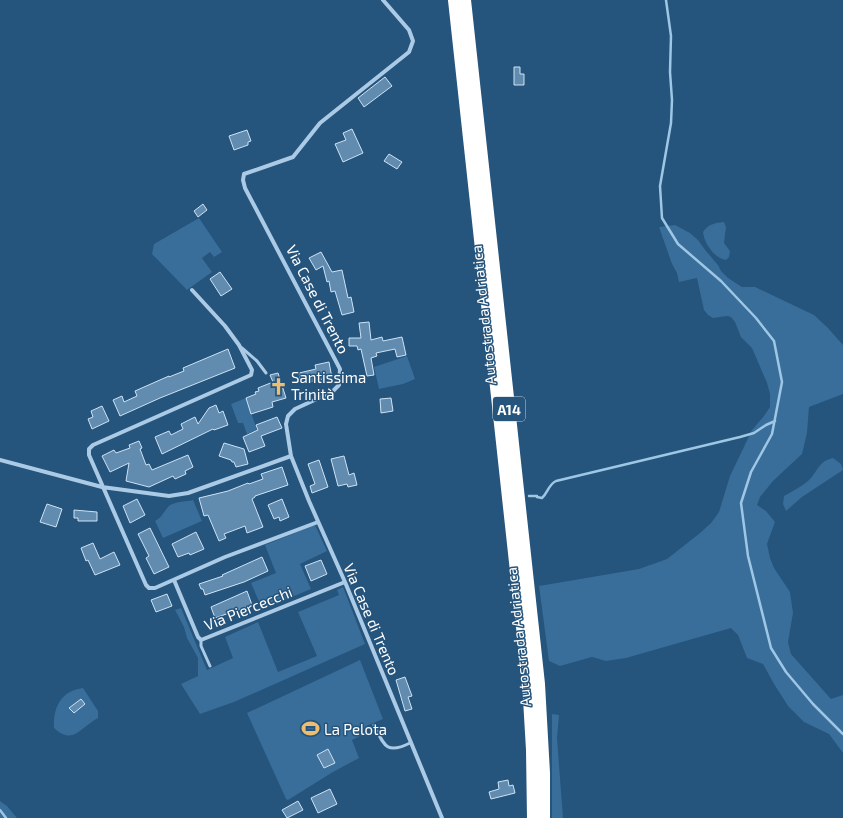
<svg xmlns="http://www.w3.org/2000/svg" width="843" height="818" viewBox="0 0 843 818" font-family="'Exo 2',sans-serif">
	<rect width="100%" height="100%" fill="#25547c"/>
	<!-- green -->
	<path fill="#396d9a" d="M199,218l23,34 -8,5 -4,-5 -8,6 10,14 -25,18 -35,-36 2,-10z
		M724,222l2,5 -2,16 6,8 -1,6 -3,3c-12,-2 -22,-17 -23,-28 5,-8 12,-9 21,-10z
		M675,225l15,8 8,7 8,11 12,14 3,6 7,7 14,9h13l59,28 13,12 16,18v49l-34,13 -2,26 -5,21 -29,27 -13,16 -3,8 9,6 9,11 -8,22 3,14 4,10 16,24 3,21 -5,29 3,12 40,45 12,-4v58l-14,-19 -25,-12 -16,-16 -14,-22 -11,-20 -16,-6 -9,-23 -7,-7 -105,30 -20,3 -14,-4 -32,9 -11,-5 -10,-75 100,-17 28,-10 33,-26 11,-10 8,-11 11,-36 22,-46 12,-14 6,-9v-13l-3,-11 -15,-35 -11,-11 -6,-15 -4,-5 -4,-1 -14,2 -5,-3 -4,-5 -7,-32 -18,4 -2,-9 -5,-9 -13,-37z
		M407,356l8,23 -12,5 -24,5 -5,-22z
		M246,398l11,32 -10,4 -4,-11h-5l-7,-19z
		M833,458l8,6 2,6 -41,27 -16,14 -3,-7 1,-8c8,-5 17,-9 24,-15 10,-9 10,-20 25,-23z
		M193,500l9,21 -39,17 -8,-17c7,-4 8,-8 13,-14 5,-6 18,-5 25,-7z
		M315,525l12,26 -27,13 11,25 -43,18 -2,-3 -5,2 -10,-23 25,-10 -11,-28z
		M343,587l22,57 -131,58 -34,12 -19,-30 17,-8v-18l-11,-20 -3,-11 -9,-17 6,-2 26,62 26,-12 -8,-21 33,-15 20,50 39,-16 -19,-44 41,-17 -2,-5z
		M360,660l23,59 -17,7 2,6 -16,8 7,18 -26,14 -45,28 -2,-1 -39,-86z
		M83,688l15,23v7c-17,9 -25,28 -44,10 -1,-21 7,-37 29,-40z
		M552,714l7,1 -2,23 6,80h-11z
		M0,801l7,5 10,12h-17z"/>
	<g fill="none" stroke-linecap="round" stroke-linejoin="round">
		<!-- stream -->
		<path stroke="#9ec6e5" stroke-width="2.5" d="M666,0l5,36 -1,36 2,28 -1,23 -11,63 2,32 16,26 43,37 35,37 18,23 8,41 -10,52 -21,38 -10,31 7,53 23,92 15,24 27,32 30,30
			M529,496h8
			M537,497l5,1c6,-5 6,-13 14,-17l184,-44 14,-4 12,-8 9,-4
			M0,810l6,8"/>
	</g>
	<!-- building -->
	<path fill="#628caf" stroke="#cde2f4" d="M514,67h6v7h4v11h-10z
		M385,77l7,9 -28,21 -6,-9z
		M352,129l11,24 -20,9 -8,-18 11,-4 -3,-7z
		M247,130l4,11 -3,1v3l-14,5 -5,-14z
		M389,154l13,8 -5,7 -13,-8z
		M203,204l4,6 -9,7 -4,-6z
		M321,252l11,20 10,-2 6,28 3,-1 3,15 -12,3 -7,-24 -4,1 -2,-11 -2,1 -4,-16 -7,4 -7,-12z
		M220,272l12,17 -11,7 -11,-17z
		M369,322l2,18 11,-3 1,4 19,-4 4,18 -9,2 -2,-8 -19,4 1,3 -6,2 3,17 -7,1 -6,-27 -3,1 -1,-4h-8v-8h12l-2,-15z
		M228,349l7,19 -75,30 -40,18 -7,-16 9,-4 2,6 13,-6 -2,-5 34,-15v1l15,-6 -1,-3z
		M329,362l3,16 -25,4 -1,-3 -6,1 -1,-7 17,-4 -1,-4z
		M278,373l8,25 -14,4 1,5 -22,7 -5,-16 10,-4 -1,-2 4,-1 -1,-3 15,-6 -3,-7z
		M391,398l2,13 -12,2 -1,-14z
		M216,405l3,8 4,-2 5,14 -14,5 -1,-1 -51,25 -7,-17 14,-6 2,4 12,-6 -2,-5 14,-7 3,7 11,-16z
		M102,406l7,15 -17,8 -4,-10 5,-2 -2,-6z
		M277,417l5,11 -21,8 4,10 -16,6 -6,-15 15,-7 -2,-5z
		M139,441l3,7 -2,1 6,16 3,-1 3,6 36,-15 5,12 -8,4 1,3 -11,5 -2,-3 -24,11 -23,-6 3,-18 -19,9 -8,-16 12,-6 2,3 14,-5 -1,-3z
		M224,443l20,6 4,15 -12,3 -2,-5h-2l-1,-2 -12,-4z
		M344,456l5,19 5,-2 3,12 -9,2 -1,-3 -9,2 -7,-27z
		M319,460l9,27 -16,6 -2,-7 5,-2 -7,-20z
		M282,467l6,18 -33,11v1l-3,2 11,28 -16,6 -2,-7 -21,8 2,4 -7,3 -11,-26 -4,1 -5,-18 29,-7 20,-8 1,1 14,-5 -2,-5z
		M137,499l8,16 -15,8 -7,-17z
		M282,499l7,18 -9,4 -1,-4 -5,2 -6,-14z
		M47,504l15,5 -6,18 -16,-5z
		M74,510l23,2v9h-19v-3h-4z
		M150,528l19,39 -15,7 -8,-16 3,-2 -11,-22z
		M196,532l8,17 -14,6 -1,-2 -11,4 -6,-13z
		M93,543l7,16 14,-7 6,13 -25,10 -7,-15 -2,1 -5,-13z
		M262,557l6,14 -24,11 -39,13 -2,-6h-2l-2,-5 24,-8 -1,-1z
		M321,560l6,14 -16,7 -6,-15z
		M247,591l5,14 -37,13 -4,-11z
		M167,594l5,12 -16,6 -5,-12z
		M405,677l7,19 -4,1 4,12 -7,2 -9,-31z
		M81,699l4,5 -11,9 -5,-5z
		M328,749l7,14 -11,5 -7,-13z
		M508,780l1,6 4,-1 2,8 -24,6 -2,-7 10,-3 -1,-7z
		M330,789l7,15 -19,9 -7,-15z
		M298,801l5,9 -16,8 -5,-8z"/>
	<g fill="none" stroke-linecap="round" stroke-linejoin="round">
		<!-- service -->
		<path stroke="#aacae5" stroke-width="3" d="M242,348l15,13 9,12
			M201,640v6l9,20
			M374,725c10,20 12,30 36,18"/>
		<!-- minor -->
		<path stroke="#aacae5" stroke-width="4" d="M383,0l26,30 4,11 -4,11 -89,71 -27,34 -49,17 -1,6 2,8 95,181 -1,16 -7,7 -37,17 -7,7 -2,8 5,32 18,45 36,81 97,236
			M192,290l33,36 14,19 13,25 -1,5 -158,70 -4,4v6l57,130 3,3h6l70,-31 93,-35
			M0,460l102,27 67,9 19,-3 103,-37
			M174,580l24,57 3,3 144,-58"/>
		<!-- motorway -->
		<path stroke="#fff" stroke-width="12" d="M454,0l74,682 4,68 1,68
			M465,0l74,684 5,89v45"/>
	</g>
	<!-- icons -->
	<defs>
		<symbol id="church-bare" viewBox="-9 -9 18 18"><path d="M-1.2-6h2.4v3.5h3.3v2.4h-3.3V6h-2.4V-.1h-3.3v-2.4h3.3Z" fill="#eebd6f" stroke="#25547c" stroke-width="2.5" paint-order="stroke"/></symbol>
		<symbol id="stadium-bare" viewBox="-9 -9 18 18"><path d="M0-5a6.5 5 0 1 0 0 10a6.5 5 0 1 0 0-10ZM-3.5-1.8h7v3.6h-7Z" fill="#eebd6f" stroke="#25547c" stroke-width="2.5" paint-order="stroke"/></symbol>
	</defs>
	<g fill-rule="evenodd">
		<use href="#church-bare" x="266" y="374" width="25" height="25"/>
		<use href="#stadium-bare" x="298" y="716" width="25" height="25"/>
	</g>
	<g text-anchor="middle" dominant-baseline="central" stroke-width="3" stroke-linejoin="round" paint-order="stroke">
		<!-- shield labels -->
		<rect fill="#25547c" stroke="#beccd8" stroke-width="1" x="493" y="397" width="32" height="24" rx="3"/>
		<g font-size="14" font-weight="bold" fill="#fff">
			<text x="509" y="409">A14</text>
		</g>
		<!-- street labels -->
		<g font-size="15" fill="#fff" stroke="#25547c">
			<text transform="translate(318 299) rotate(63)">Via Case di Trento</text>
			<text transform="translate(483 315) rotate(-96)">Autostrada Adriatica</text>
			<text transform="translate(248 608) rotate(-22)">Via Piercecchi</text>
			<text transform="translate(372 619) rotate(67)">Via Case di Trento</text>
			<text transform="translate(518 637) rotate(-96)">Autostrada Adriatica</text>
		</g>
		<!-- poi labels -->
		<g font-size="15" fill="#fff" stroke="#25547c" text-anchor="start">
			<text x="291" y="377">Santissima<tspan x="291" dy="17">Trinità</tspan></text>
			<text x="324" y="729">La Pelota</text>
		</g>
	</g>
</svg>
